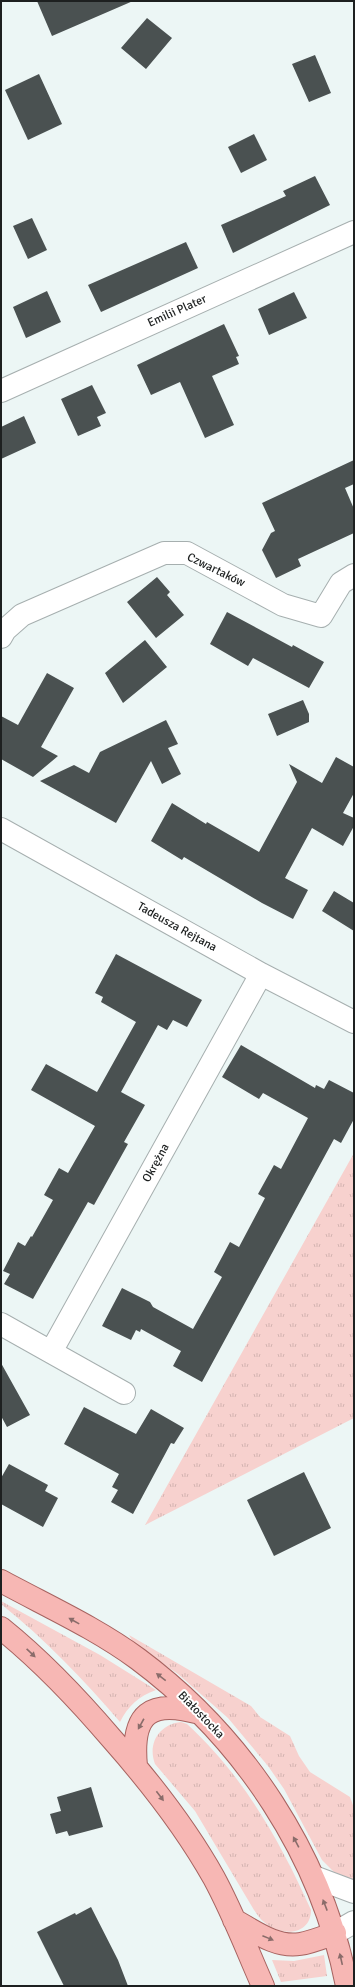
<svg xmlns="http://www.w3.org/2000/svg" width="355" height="1987" viewBox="0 0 355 1987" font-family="Signika,sans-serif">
	<defs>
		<pattern id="grass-tufts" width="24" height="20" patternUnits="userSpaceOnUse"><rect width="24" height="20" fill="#f7d1ce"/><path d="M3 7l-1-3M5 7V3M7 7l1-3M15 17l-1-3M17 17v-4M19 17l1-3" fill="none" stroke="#d3b3b1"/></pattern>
	</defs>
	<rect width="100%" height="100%" fill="#ecf6f5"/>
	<!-- grass -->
	<path fill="url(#grass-tufts)" d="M354,1153v265l-209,107z
		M1,1601l99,54 56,35c-17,6 -28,16 -36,32 -36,-42 -75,-83 -119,-118z
		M129,1635l122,71 9,11 30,19 9,20 11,16 40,25 4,11v74l-20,-10 -12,-12 -38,-71 -16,-23 -40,-48 -50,-44 -44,-30z
		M181,1722l6,2c56,51 93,117 124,186 0,26 -31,27 -47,12 -4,-3 -7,-8 -10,-12l-59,-99 -40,-47c-8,-21 5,-40 26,-42z
		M324,1955l3,21 -46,6 -9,-22 22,1z"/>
	<!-- building -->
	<path fill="#4a5151" d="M37,1h96l-81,35z
		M147,18l25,20 -26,31 -25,-21z
		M315,55l16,38 -22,9 -17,-38z
		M39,74l23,50 -34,16 -23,-50z
		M254,134l13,26 -26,13 -13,-26z
		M315,176l15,29 -97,48 -12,-28 65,-29 -3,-5z
		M32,218l15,32 -19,9 -15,-33z
		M186,242l12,26 -97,44 -13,-27z
		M47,291l14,31 -35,16 -13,-31z
		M294,292l13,26 -38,17 -11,-26z
		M224,324l15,32 -3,1 3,7 -27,12 22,49 -29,13 -25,-56 -29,13 -14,-30z
		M92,385l14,28 -9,4 4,9 -23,10 -17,-37z
		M24,416l12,27 -35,16v-32z
		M354,460v24l-9,4 9,21v24l-56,26 3,7 -25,12 -14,-28 9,-17 4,-2 -13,-28z
		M157,577l13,15 -3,3 17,20 -28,23 -29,-36z
		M227,612l65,35 1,-2 31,17 -15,26 -56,-30 -5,8 -38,-22z
		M145,640l22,27 -44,36 -18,-30z
		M47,673l27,15 -33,59 17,9 -25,21 -32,-18v-43l17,9z
		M303,700l6,14v8l-32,14 -9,-22z
		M166,720l12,24 -10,4 13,26 -19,10 -11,-23 -35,62 -76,-42 34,-16 15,8 11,-21z
		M336,757l18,10v26l-11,20 11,5v8l-11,20 -31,-18 -27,50 23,12 -15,29 -31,-16 -78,-46 -2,3 -31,-19 21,-38 34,21 1,-2 52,30 38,-70 -8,-18 33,19z
		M334,891l20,12v28l-32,-20z
		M116,954l86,46 -15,27 -14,-7 -6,10 -9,-5 -37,67 24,13 -21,37 4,2 -34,61 -6,-3 -55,97 -29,-15 6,-10 -7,-3 15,-29 7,4 6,-10 1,1 21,-37 -9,-5 15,-27 9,5 27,-47 -64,-36 15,-26 51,28 39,-70 -35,-20 2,-5 -8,-4z
		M241,1045l74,43 1,-3 8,4 5,-9 25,13v26l-13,24 -7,-4 -132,243 -29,-16 8,-15 -40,-22 -1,3 -4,-2 -5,10 -29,-14 20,-38 28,14 3,5 40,22 29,-52 -8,-5 16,-30 9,5 26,-49 -7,-4 16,-29 7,4 27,-51 -45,-25 -4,6 -37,-22z
		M1,1363l29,52 -23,12 -6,-11z
		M84,1407l52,27 15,-25 33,19 -10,16 -3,-1 -38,71 -22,-12 7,-12 -6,-3 7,-13 -55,-30z
		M9,1464l39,21 -3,6 13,7 -15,29 -42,-23v-26z
		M304,1472l27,56 -57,28 -27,-56z
		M91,1787l12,40 -34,9 -2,-5 -11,3 -6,-20 11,-3 -4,-14z
		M91,1907l27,53 10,26h-64l-27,-54 38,-19 1,2z"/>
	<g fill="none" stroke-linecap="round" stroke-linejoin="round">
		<defs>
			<path id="minor" d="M1,391l353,-159
				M1,637l4,-7 17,-15 142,-62h23l96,52 38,11 20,-33 13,-8
				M1,829l260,145 93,48
				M1,1324l123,69
				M51,1352l210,-378
				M314,1877l40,15
				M335,1933l19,-11"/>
			<path id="major" d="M1,1581c46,25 95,47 137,78 106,79 184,197 209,327
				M1,1628c41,33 77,71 111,111 38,43 74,89 102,139 19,35 33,72 49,108
				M136,1766c-5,-53 14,-67 64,-53
				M234,1920c20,11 42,28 66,24 12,-2 24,-7 35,-11"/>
		</defs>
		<!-- minor casing -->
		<use href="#minor" stroke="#a6afaf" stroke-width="24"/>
		<!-- major casing -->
		<use href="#major" stroke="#a76360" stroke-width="24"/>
		<!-- minor -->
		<use href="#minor" stroke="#fff" stroke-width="22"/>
		<!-- major -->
		<use href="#major" stroke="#f7b7b4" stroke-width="22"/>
	</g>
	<!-- one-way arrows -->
	<defs><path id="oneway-solid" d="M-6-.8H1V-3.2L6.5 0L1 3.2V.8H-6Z"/></defs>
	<g fill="#8a6c6a">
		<use href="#oneway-solid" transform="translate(74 1621) rotate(-151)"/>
		<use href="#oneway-solid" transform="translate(31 1653) rotate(43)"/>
		<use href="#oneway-solid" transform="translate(161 1677) rotate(-142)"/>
		<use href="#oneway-solid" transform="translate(141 1724) rotate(119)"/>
		<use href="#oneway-solid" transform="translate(160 1796) rotate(53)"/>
		<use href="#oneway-solid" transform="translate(296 1842) rotate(-118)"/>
		<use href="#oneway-solid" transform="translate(325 1905) rotate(-111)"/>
		<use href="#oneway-solid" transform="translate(268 1938) rotate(22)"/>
		<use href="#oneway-solid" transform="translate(341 1959) rotate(-103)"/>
	</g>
	<g text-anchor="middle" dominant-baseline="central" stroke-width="4" stroke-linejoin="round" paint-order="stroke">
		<!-- street labels -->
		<g font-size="12" fill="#1d2020" stroke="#fff">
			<text transform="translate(177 311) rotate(-24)">Emilii Plater</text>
			<text transform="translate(216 570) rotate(26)">Czwartaków</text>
			<text transform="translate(177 927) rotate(29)">Tadeusza Rejtana</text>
			<text transform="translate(156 1163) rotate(-61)">Okrężna</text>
			<text transform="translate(201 1715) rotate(46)">Białostocka</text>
		</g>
	</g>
	<!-- border -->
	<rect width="355" height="1987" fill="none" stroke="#1d2020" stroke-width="4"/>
</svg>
